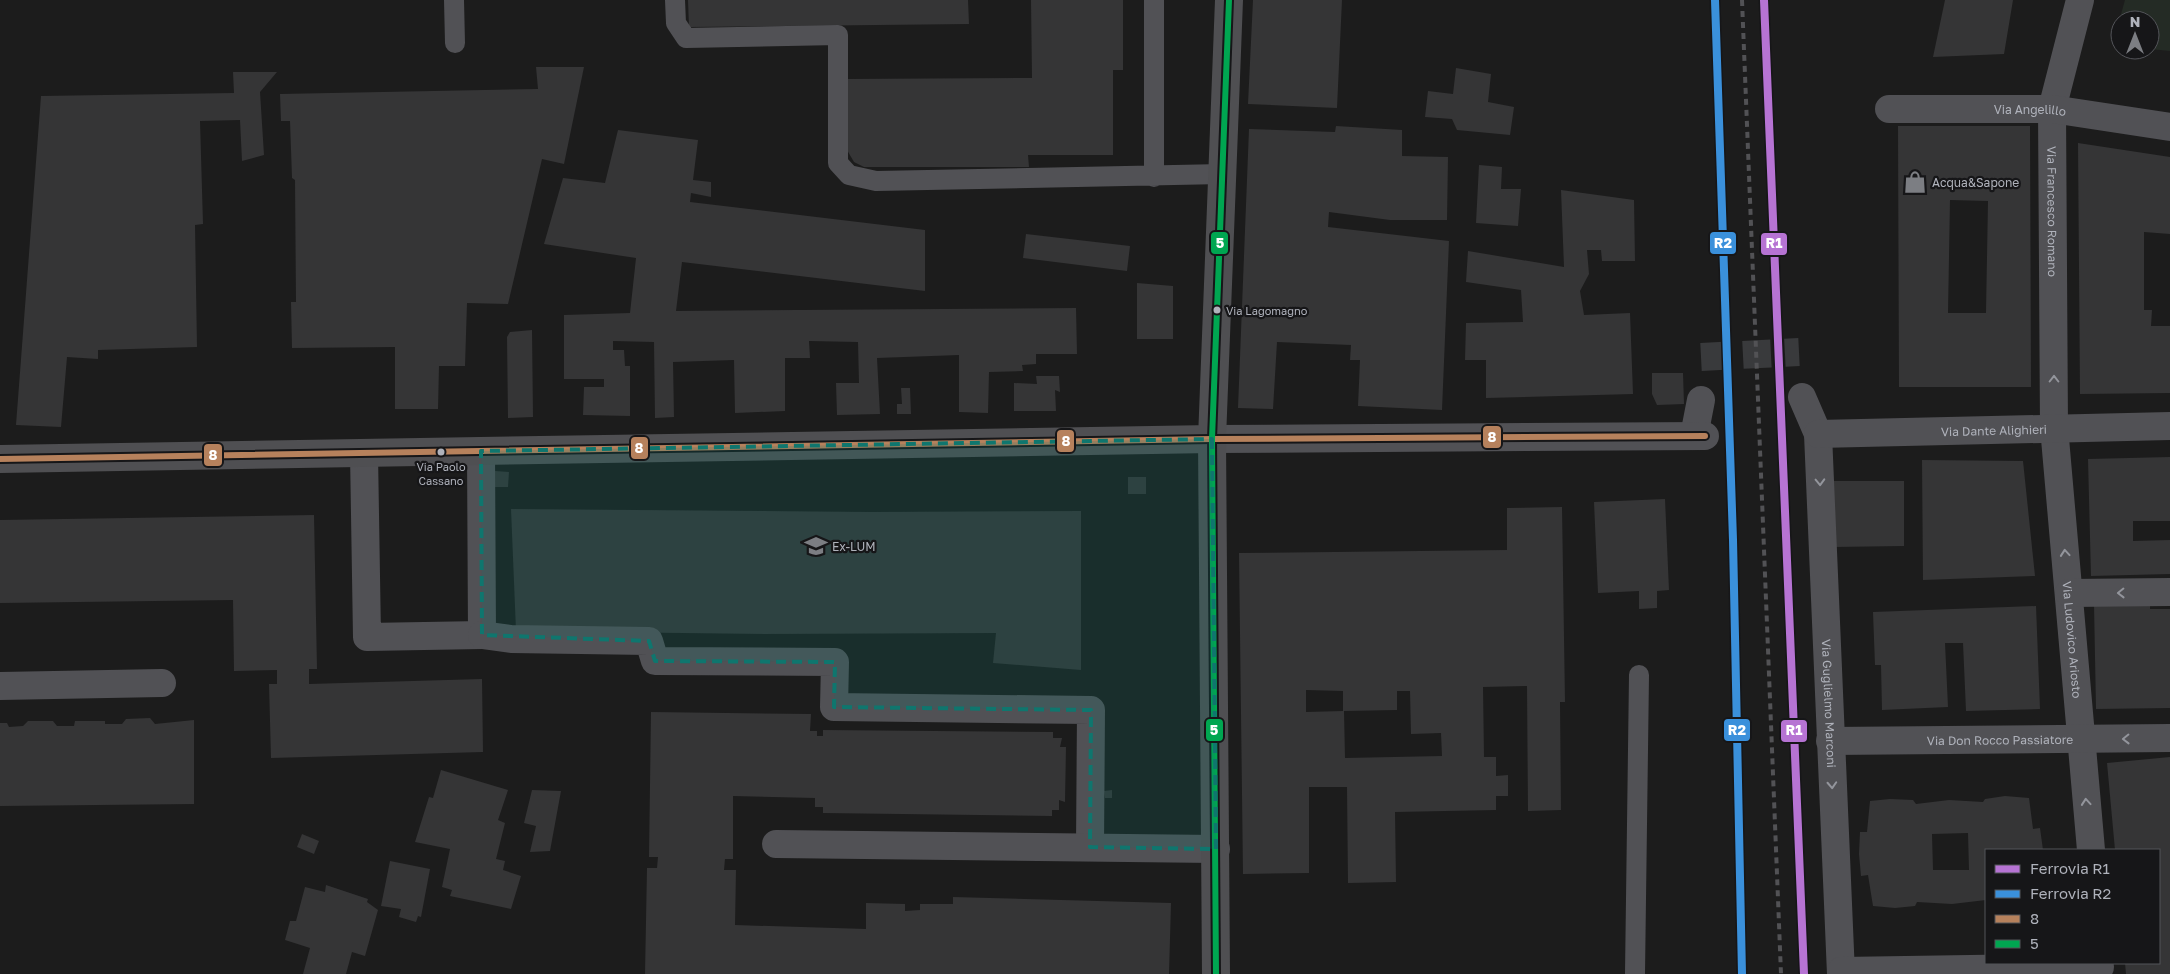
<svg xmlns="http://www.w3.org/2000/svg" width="2170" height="974" viewBox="0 0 2170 974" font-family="'Golos Text',sans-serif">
	<rect width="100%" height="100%" fill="#1c1c1c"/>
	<!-- green -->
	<path fill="#242b25" d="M2125,0h45v51l-20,-2v-29h-30v24l-7,-1z"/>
	<!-- building -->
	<path fill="#353536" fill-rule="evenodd" d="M688,0h280l1,24 -280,3z
		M1031,0h92v70h-10v85h-85l1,12h-165l-10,-5 -7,-12v-71l185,-1z
		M1253,0h89l-5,108 -89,-4z
		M1945,0h68l-9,54 -71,3z
		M536,67h48l-20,97 -22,-5 -34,145 -41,-1 -2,63h-26l-1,43h-43v-62l-103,1 -1,-46h5l-1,-122 -3,-2 -2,-57h-9l-1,-27 258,-5z
		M1456,68l35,6 -3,28 26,5 -4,28 -53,-5 -5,-11 -27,-2 3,-26 25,3z
		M233,72h44l-17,20 4,63 -22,6 -2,-41 -40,1 3,103 -8,1 2,122 -99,3v9l-31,-2 -6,70 -45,-2 25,-329 193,-3z
		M1336,126l66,4v26l46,1 -1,63h-57l-61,-8 -1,15 121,14 -7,169 -84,-4 2,-46h-10l1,-15 -74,-3 -4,67 -35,-1 11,-279 86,3z
		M1898,126h132l1,261h-132zM1950,200l38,1 -2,112h-38z
		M618,130l80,10 -5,40 18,2v15l-20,-4 -1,9 235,28v61l-243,-29 -6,49 400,-3 1,46h-41v10l-14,1 1,6 -34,1 -1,41 -29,-1v-57l-82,3 3,56 -43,1 -1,-32h23l-1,-41 -49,-1 1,17h-25v53l-50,2 -1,-53 -61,2 1,55 -19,1 -1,-76 -41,-1v9h11l1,16h5v50l-47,-1 1,-28h20v-8h-40v-64l66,-2 6,-55 -92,-14 19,-66 42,5z
		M2078,143l92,14v77l-26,-2v78h8l-1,16h19v67l-90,1z
		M1479,165l23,2 -1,22h20l-3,37 -42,-3z
		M1561,190l73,10 1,61h-33l-1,-11h-14l2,24 -9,17 4,24 46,-2 3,81 -147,4v-38h-21l1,-37 57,-1 -2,-32 -55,-8 2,-31 96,16z
		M1026,234l104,12 -3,25 -104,-13z
		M1137,283l36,3v53h-36z
		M532,330l1,87 -25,1 -1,-81 3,-5z
		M1652,373h31l1,31 -27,1 -5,-11z
		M1036,376h23l1,16 -5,-2 1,21h-42v-28l23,1z
		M901,388h9l1,26h-14v-10h5z
		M2170,457v64h-37v20l37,-1v34l-79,2 -3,-117z
		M1922,460l101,1 12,115 -112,4z
		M495,471l14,1 -1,15h-13z
		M1128,477h18v17h-18z
		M1832,481h72v65l-71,1z
		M1665,499l4,91 -12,1v17l-18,1v-18l-41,2 -4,-91z
		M1562,507l3,195h-5l1,108 -33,1 -1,-125 -44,1 1,70h12v19l12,-1v21h-12v14l-101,2 1,70 -48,1 -1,-96h-38v86l-66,1 -4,-321 268,-3v-42zM1306,690l37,1v20l-37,1zM1397,691h13l1,43 30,-1 1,23 -97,2 -1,-47 53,-1z
		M511,509l360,3 210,-1v159l-88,-7 3,-30 -229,1 -251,-3z
		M314,515l3,154h-8v15l173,-5 1,73 -212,6 -2,-74h8v-14l-43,1 -1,-71 -233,3v-83z
		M2150,603v6h20v99l-74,1 -2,-105z
		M2036,606l4,103 -74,2 -3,-68h-18l3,64 -66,3 -1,-45h-6l-2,-53z
		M651,712l160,2 -1,17h7v5h6v-6l230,2v6h9l-2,9h6l-1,55 -6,-2v10h-7v6l-229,-3v-6h-8v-9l-82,-2v63h-8l-1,11h12l-1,55 131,4v-26l39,1v7l15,-1v-6h33v-7l218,6 -2,71h-524l2,-106h10l1,-11h-9z
		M150,718l5,6 39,-4v84l-194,2v-83h7l2,4 14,-1 5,-5h25l4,5h17l1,-5h30v3h17l4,-5z
		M2170,757v217h-44l-1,-11h34v-113h-44l-8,-87z
		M441,770l67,20 -10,30 7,3 -9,36 9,2 -2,9 18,6 -10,33 -61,-13 2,-6 -10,-3 8,-38 -35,-7 14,-45 4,1z
		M532,790l29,1 -11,60 -20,1 6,-26 -12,-3z
		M1112,790v8h-7l-1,-7z
		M2005,796l24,2 4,31 7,-1 3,22h-57v50l-34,4 -35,-2 -2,4 -20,2 -22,-2 -5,-31 -7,1 -2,-22 1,-22h7l3,-31 20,-2 23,1 3,4 33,-4 34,2 2,-3zM1968,833l1,37h-36l-1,-36z
		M302,834l17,7 -5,13 -17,-7z
		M390,861l40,8 -9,48 -3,-1 -2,6 -17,-5 2,-8 -20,-3z
		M326,885l42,14 -1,3 11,8 -13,46 -13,-4 -6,22h-43l7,-26 -25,-8 5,-19h6l9,-34 20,5z"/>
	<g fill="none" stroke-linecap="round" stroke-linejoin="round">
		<!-- street-tunnel -->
		<path stroke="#393a3c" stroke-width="28" stroke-dasharray="28 14" stroke-linecap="butt" d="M1701,357l98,-5"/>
		<!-- lane -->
		<path stroke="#515155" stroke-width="20" d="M454,0l1,43
			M675,0l1,23 10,15 152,-3v128l11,12 27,6 347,-7
			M1154,0v177
			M1635,974l4,-299"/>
		<!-- street -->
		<g stroke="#515155" stroke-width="28">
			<path id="s1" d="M2080,0l-28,109 2,318 37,423"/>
			<path id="s2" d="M1889,109h163l118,18"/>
			<path id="s3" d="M1802,397l16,37 23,540"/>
			<path id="s4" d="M1818,434l352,-8"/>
			<path d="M1694,436l7,-36"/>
			<path d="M1212,439l493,-3"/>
			<path d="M364,453l3,184 115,-2 -1,-184"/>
			<path d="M2069,593l101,-1"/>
			<path d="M482,635l29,4 138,2 6,20 180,1 -1,45 257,3 -1,137"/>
			<path d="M0,686l162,-3"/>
			<path id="s5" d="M1830,741l340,-3"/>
			<path d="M776,844l440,5"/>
			<path d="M1841,971l259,-4"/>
		</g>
		<!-- secondary -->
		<path stroke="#4f4f52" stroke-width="28" d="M0,459l1212,-20
			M1216,974l-4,-535 17,-439"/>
		<!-- rail -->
		<path stroke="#525255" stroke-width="4" stroke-dasharray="6 5" stroke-linecap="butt" d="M1742,0l39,974
			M1764,0l40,974"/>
		<defs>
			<path id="bus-1" d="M0,459l1212,-20 493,-3"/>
			<path id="bus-2" d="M1216,974l-4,-535 17,-439"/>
		</defs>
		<!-- bus-1 casing -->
		<use href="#bus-1" stroke="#161618" stroke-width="10"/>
		<!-- bus-2 casing -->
		<use href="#bus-2" stroke="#161618" stroke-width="10"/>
		<!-- bus-1 -->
		<use href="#bus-1" stroke="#b6815c" stroke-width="6"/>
		<!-- bus-2 -->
		<use href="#bus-2" stroke="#00a651" stroke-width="6"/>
		<defs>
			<path id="rail-1" d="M1764,0l40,974"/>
			<path id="rail-2" d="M1715,0l18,540 9,434"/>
		</defs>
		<!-- rail-1 casing -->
		<use href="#rail-1" stroke="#161618" stroke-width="11"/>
		<!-- rail-2 casing -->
		<use href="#rail-2" stroke="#161618" stroke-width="11"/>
		<!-- rail-1 -->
		<use href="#rail-1" stroke="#b673d3" stroke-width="8"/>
		<!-- rail-2 -->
		<use href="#rail-2" stroke="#3a90db" stroke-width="8"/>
	</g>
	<!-- one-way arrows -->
	<defs><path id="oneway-chevron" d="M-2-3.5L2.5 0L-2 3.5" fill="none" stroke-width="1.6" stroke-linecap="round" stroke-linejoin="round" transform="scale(1.25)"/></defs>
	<g stroke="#93959c">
		<use href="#oneway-chevron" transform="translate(2054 379) rotate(-90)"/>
		<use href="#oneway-chevron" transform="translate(1820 482) rotate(88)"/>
		<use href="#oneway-chevron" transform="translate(2065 553) rotate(-95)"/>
		<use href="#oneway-chevron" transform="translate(2121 593) rotate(179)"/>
		<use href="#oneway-chevron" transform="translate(2126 739) rotate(179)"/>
		<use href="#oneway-chevron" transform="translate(1832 785) rotate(87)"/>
		<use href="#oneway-chevron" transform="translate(2086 802) rotate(-95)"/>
	</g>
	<!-- marked area -->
	<path fill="#0f766e" fill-opacity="0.2" stroke="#0f766e" stroke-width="4" stroke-dasharray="10 6" stroke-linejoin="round" d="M1212,439l4,410 -126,-2 1,-137 -257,-3 1,-45 -180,-1 -6,-20 -167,-6 -1,-184z"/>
	<!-- icons -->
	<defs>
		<symbol id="shop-bare" viewBox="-9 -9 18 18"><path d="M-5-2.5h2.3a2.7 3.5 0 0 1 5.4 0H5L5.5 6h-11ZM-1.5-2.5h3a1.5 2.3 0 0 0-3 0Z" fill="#7c7e83" stroke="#161618" stroke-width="2.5" paint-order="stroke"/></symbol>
		<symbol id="university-bare" viewBox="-9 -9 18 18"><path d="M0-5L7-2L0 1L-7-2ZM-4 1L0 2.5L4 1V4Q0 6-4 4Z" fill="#7c7e83" stroke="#161618" stroke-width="2.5" paint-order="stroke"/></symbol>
	</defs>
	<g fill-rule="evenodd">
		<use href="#shop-bare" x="1899" y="166" width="32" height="32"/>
		<use href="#university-bare" x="800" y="530" width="32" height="32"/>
	</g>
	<!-- markers -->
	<g fill="#afb2bb" stroke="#161618" stroke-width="2">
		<circle cx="1217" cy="310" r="4.5"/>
		<circle cx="441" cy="452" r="4.5"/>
	</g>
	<g text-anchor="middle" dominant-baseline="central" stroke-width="4.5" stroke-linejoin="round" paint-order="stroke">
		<!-- bus labels -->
		<g font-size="11" fill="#afb2bb" stroke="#161618" text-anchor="start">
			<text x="1226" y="310">Via Lagomagno</text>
			<text x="441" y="466" text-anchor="middle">Via Paolo<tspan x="441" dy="14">Cassano</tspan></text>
		</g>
		<!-- street labels -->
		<g font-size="12" fill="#afb2bb" stroke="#161618">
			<text stroke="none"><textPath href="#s2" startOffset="141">Via Angelillo</textPath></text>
			<text stroke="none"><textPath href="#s1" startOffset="215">Via Francesco Romano</textPath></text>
			<text stroke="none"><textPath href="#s4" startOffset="176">Via Dante Alighieri</textPath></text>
			<text stroke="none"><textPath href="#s1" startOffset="644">Via Ludovico Ariosto</textPath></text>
			<text stroke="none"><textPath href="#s3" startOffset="310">Via Guglielmo Marconi</textPath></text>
			<text stroke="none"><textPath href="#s5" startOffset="170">Via Don Rocco Passiatore</textPath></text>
		</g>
		<!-- poi labels -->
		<g font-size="12" fill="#afb2bb" stroke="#161618" text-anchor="start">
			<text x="1932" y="182">Acqua&amp;Sapone</text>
			<text x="832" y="546">Ex-LUM</text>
		</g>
	</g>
	<g stroke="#161618" stroke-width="2">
		<rect x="1210" y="231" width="19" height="24" rx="5" fill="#00a651"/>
		<rect x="1709" y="231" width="28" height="24" rx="5" fill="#3a90db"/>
		<rect x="1760" y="232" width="28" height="24" rx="5" fill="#b673d3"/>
		<rect x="1482" y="425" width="20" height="24" rx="5" fill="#b6815c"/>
		<rect x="1056" y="429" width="19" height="24" rx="5" fill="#b6815c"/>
		<rect x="630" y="436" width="19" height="24" rx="5" fill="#b6815c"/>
		<rect x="203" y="443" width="20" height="24" rx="5" fill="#b6815c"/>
		<rect x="1205" y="718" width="19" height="24" rx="5" fill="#00a651"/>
		<rect x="1723" y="718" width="28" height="24" rx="5" fill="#3a90db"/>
		<rect x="1780" y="719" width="28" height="24" rx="5" fill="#b673d3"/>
	</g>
	<g font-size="14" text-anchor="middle" font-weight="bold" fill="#fff">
		<text x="1220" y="248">5</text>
		<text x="1723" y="248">R2</text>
		<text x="1774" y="248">R1</text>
		<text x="1492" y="442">8</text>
		<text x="1066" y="446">8</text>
		<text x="639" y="453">8</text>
		<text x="213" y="460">8</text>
		<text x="1214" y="735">5</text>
		<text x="1737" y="735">R2</text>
		<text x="1794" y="735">R1</text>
	</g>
	<!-- legend -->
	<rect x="1985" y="849" width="175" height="115" fill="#161618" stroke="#535459"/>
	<rect x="1995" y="865" width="25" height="8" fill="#b673d3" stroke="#535459"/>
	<text x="2030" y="874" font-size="15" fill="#afb2bb">Ferrovia R1</text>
	<rect x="1995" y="890" width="25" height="8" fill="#3a90db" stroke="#535459"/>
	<text x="2030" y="899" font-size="15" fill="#afb2bb">Ferrovia R2</text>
	<rect x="1995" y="915" width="25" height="8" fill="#b6815c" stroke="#535459"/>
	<text x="2030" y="924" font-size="15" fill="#afb2bb">8</text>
	<rect x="1995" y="940" width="25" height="8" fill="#00a651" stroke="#535459"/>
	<text x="2030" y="949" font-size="15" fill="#afb2bb">5</text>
	<!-- north arrow -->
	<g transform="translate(2135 35)"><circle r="24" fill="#161618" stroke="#535459"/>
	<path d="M0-4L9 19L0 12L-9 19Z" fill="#7c7e83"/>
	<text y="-8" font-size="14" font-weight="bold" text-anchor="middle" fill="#afb2bb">N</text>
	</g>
</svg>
